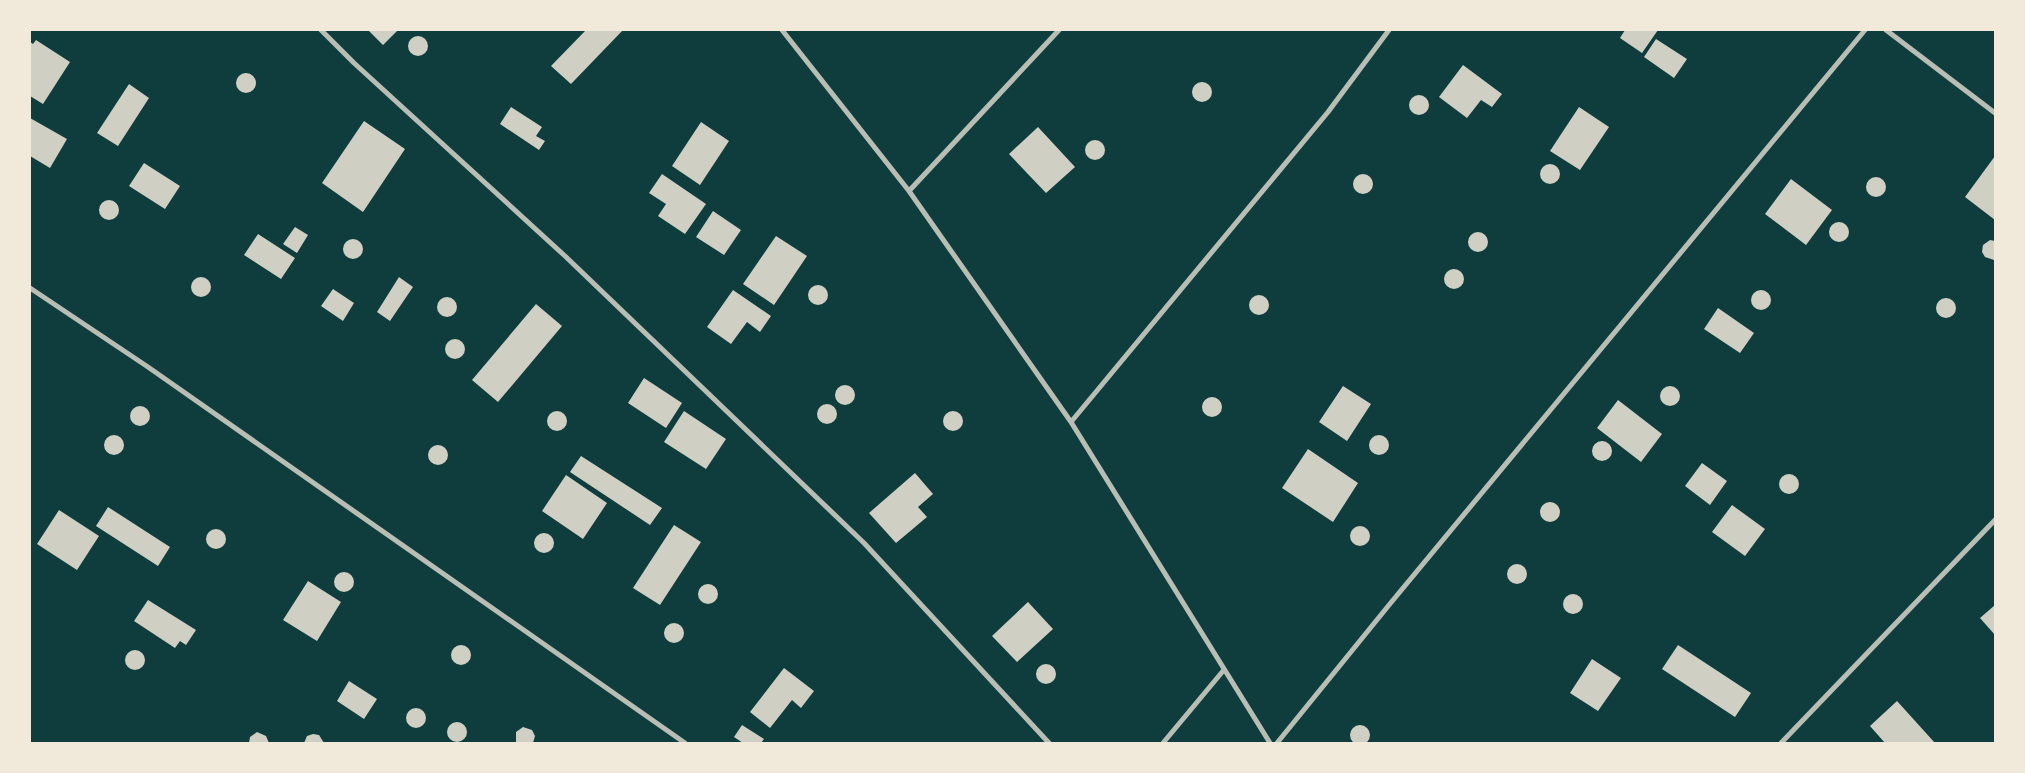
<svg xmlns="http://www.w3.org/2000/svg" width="2025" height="773" viewBox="0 0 2025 773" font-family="Barlow,sans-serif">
	<rect width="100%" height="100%" fill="#0f3d3e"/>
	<!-- building -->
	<path fill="#cfcfc3" d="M368,30h30l-15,15z
		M586,30h37l-52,54 -20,-18z
		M1625,30h33l-16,23 -22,-15z
		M408 46a10 10 0 1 1 20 0a10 10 0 1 1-20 0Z
		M1656,39l31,20 -13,19 -30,-21z
		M36,40l34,22 -27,42 -13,-8v-54l3,2z
		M1463,65l39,29 -10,13 -11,-7 -14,18 -28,-21z
		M236 83a10 10 0 1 1 20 0a10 10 0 1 1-20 0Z
		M1192 92a10 10 0 1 1 20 0a10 10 0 1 1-20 0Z
		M129,84l20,14 -31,48 -21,-13z
		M1409 105a10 10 0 1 1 20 0a10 10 0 1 1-20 0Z
		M511,107l31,20 -6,9 9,5 -6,9 -39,-26z
		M1579,107l30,20 -29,43 -30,-19z
		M30,118l37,21 -17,29 -20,-12z
		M364,121l41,28 -42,63 -41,-29z
		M701,122l28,19 -29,44 -28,-19z
		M1038,127l37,40 -29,26 -37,-39z
		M1085 150a10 10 0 1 1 20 0a10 10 0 1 1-20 0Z
		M1995,156v64l-30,-23z
		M144,163l36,23 -15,23 -36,-23z
		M1540 174a10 10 0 1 1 20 0a10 10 0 1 1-20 0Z
		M662,174l44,30 -21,30 -27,-18 8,-12 -17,-11z
		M1353 184a10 10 0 1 1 20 0a10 10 0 1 1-20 0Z
		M1866 187a10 10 0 1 1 20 0a10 10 0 1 1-20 0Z
		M1791,179l41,31 -26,35 -41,-31z
		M99 210a10 10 0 1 1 20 0a10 10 0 1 1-20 0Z
		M713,211l28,19 -17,25 -28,-18z
		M1829 232a10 10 0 1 1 20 0a10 10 0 1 1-20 0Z
		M295,227l13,8 -11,18 -14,-9z
		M1468 242a10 10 0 1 1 20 0a10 10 0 1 1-20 0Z
		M258,234l37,24 -14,21 -37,-24z
		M776,236l31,20 -33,49 -31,-21z
		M343 249a10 10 0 1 1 20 0a10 10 0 1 1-20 0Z
		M1990,240l5,1 -1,19 -9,-3 -3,-5 1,-7z
		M1444 279a10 10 0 1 1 20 0a10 10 0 1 1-20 0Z
		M399,277l14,10 -23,34 -13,-9z
		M191 287a10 10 0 1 1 20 0a10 10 0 1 1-20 0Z
		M808 295a10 10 0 1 1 20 0a10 10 0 1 1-20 0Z
		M333,289l21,14 -11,18 -22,-15z
		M733,290l38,26 -11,16 -13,-10 -16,22 -24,-17z
		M1751 300a10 10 0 1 1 20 0a10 10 0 1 1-20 0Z
		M1249 305a10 10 0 1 1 20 0a10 10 0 1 1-20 0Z
		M437 307a10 10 0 1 1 20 0a10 10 0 1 1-20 0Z
		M1936 308a10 10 0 1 1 20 0a10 10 0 1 1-20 0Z
		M536,304l26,22 -64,76 -26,-22z
		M1718,308l36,25 -14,20 -36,-24z
		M445 349a10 10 0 1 1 20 0a10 10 0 1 1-20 0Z
		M644,378l38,25 -16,25 -38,-25z
		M835 395a10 10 0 1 1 20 0a10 10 0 1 1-20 0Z
		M1343,386l28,18 -24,37 -28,-19z
		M1660 396a10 10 0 1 1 20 0a10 10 0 1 1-20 0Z
		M1202 407a10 10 0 1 1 20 0a10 10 0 1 1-20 0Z
		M1618,400l44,34 -21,28 -44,-34z
		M817 414a10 10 0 1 1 20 0a10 10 0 1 1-20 0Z
		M130 416a10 10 0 1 1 20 0a10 10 0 1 1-20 0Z
		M684,411l42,28 -20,30 -42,-27z
		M943 421a10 10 0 1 1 20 0a10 10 0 1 1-20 0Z
		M547 421a10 10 0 1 1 20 0a10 10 0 1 1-20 0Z
		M104 445a10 10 0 1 1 20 0a10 10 0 1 1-20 0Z
		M1369 445a10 10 0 1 1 20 0a10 10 0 1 1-20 0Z
		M1592 451a10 10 0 1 1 20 0a10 10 0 1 1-20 0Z
		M428 455a10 10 0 1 1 20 0a10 10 0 1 1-20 0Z
		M1308,449l50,34 -25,39 -51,-34z
		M581,456l81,52 -12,17 -80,-53z
		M1702,463l25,18 -17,24 -25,-19z
		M915,473l18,21 -15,13 9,10 -31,26 -27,-30z
		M1779 484a10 10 0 1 1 20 0a10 10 0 1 1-20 0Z
		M566,475l41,28 -24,36 -41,-28z
		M1540 512a10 10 0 1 1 20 0a10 10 0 1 1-20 0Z
		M1732,505l33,24 -20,27 -33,-24z
		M108,507l62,40 -12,19 -62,-40z
		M59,510l40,26 -22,34 -40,-26z
		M674,525l27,17 -41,63 -27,-17z
		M1350 536a10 10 0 1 1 20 0a10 10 0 1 1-20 0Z
		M206 539a10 10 0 1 1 20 0a10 10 0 1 1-20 0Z
		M534 543a10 10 0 1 1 20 0a10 10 0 1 1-20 0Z
		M1507 574a10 10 0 1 1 20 0a10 10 0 1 1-20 0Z
		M334 582a10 10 0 1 1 20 0a10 10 0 1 1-20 0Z
		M308,581l33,21 -24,39 -34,-21z
		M698 594a10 10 0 1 1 20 0a10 10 0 1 1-20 0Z
		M1563 604a10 10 0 1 1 20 0a10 10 0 1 1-20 0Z
		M148,600l48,30 -10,15 -6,-4 -5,7 -41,-27z
		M1028,602l25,27 -36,33 -25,-26z
		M1995,605v30l-15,-17z
		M664 633a10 10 0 1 1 20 0a10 10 0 1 1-20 0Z
		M1678,645l73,48 -16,24 -73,-48z
		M451 655a10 10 0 1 1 20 0a10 10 0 1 1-20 0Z
		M125 660a10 10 0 1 1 20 0a10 10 0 1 1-20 0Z
		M1592,659l29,19 -23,33 -28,-18z
		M1036 674a10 10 0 1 1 20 0a10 10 0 1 1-20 0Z
		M784,668l30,23 -13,17 -9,-8 -22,28 -20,-16z
		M349,681l28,18 -13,20 -27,-18z
		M1897,701l38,42h-50l-15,-17z
		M406 718a10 10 0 1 1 20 0a10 10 0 1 1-20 0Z
		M447 732a10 10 0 1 1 20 0a10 10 0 1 1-20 0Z
		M742,725l22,14 -3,4h-18l-9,-6z
		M1350 735a10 10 0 1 1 20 0a10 10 0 1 1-20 0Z
		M523,727l9,3 3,6 -2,7 -17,-1v-10z
		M257,732l9,4 3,7h-20l1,-6z
		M313,734l6,1 5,8h-20l3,-7z"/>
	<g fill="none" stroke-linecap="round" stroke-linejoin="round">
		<!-- minor -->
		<path stroke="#b8beb3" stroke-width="5" d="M321,30l33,33 211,193 299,287 185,200
			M782,30l127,161 162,231 199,321
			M1886,30l109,83
			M909,191l150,-161
			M30,288l118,79 537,376
			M1071,422l257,-310 61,-82
			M1163,743l60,-72
			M1277,743l112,-138 476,-575
			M1781,743l214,-223"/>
	</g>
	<!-- border -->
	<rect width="2025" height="773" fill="none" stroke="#f1e9da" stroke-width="62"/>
</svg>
